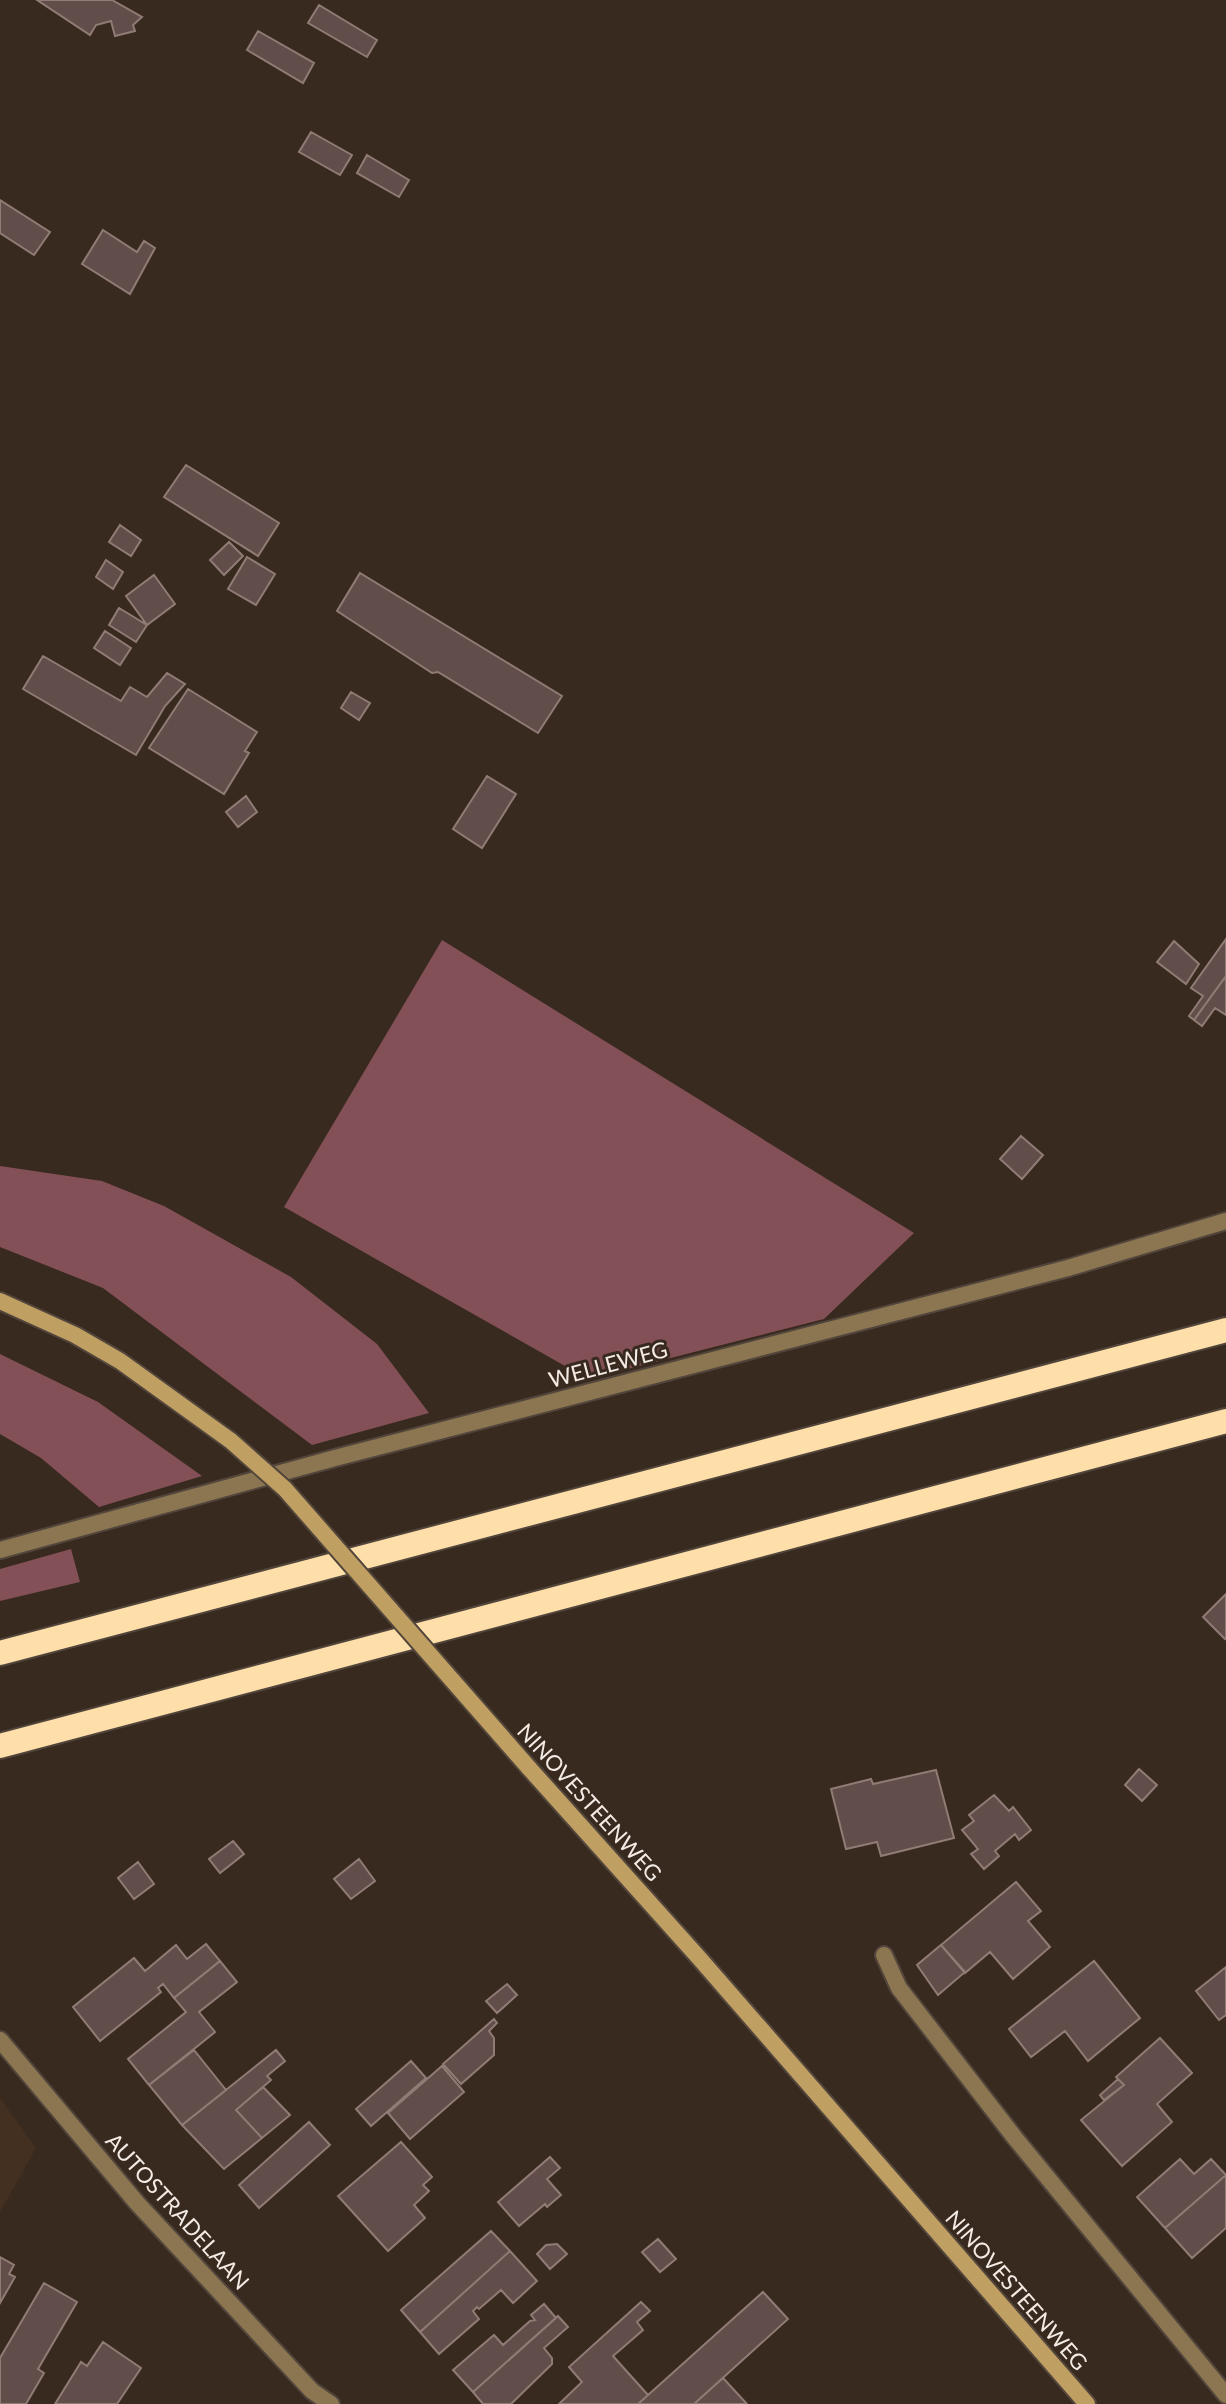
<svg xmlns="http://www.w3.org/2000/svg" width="1226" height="2404" viewBox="0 0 1226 2404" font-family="Lato,sans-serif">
	<rect width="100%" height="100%" fill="#382a1f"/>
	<!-- built -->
	<path fill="#443021" d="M0,2098l36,50 -36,64z"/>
	<!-- forest -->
	<path fill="#845057" d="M442,940l21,13 451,280 -90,86 -236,60 -304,-172z
		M0,1166l102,15 62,25 127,71 86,67 52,69 -117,32 -209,-157 -103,-41z
		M0,1354l98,48 104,74 -103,31 -58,-49 -41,-24z
		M71,1549l9,33 -80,19v-32z"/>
	<!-- building -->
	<path fill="#614d49" stroke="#907b75" stroke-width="2" d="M37,0h75l30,17 -9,8 2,6 -20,5 -4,-15 -15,4 -6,10z
		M319,5l58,35 -10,17 -59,-34z
		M258,31l56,32 -11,20 -56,-33z
		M311,132l41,23 -12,20 -41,-23z
		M367,155l42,25 -10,17 -42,-24z
		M0,200l50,32 -16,23 -34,-22z
		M103,230l34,22 7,-11 11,7 -25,46 -48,-30z
		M186,465l93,58 -21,33 -94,-59z
		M120,525l21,15 -10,16 -22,-14z
		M229,542l14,14 -19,19 -14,-15z
		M247,557l28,17 -19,31 -28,-16z
		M106,560l17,12 -10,17 -17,-12z
		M360,573l202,123 -24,37 -100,-61 -6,1 -95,-62z
		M154,575l21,29 -28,21 -21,-29z
		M119,608l28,17 -11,17 -27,-17z
		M105,631l26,17 -11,17 -26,-17z
		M43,656l78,45 9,-14 17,10 20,-24 18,11 -20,22 -29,49 -113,-66z
		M188,689l69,43 -12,19 4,2 -25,41 -75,-46z
		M351,692l19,11 -11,17 -18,-12z
		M487,776l29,18 -34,54 -29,-19z
		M246,796l11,16 -19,15 -12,-15z
		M1226,939v37l-32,44 -5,-4 14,-20 -12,-8z
		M1174,941l25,23 -13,20 -29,-22z
		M1226,976v39l-11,-7 -13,18 -8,-6z
		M1021,1136l22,19 -21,24 -22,-20z
		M1226,1594v44l-1,1 -22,-22z
		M1139,1769l18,16 -15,16 -17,-16z
		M936,1770l18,68 -73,18 -4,-14 -31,7 -15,-60 40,-10 2,5z
		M994,1795l15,16 4,-4 18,23 -12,10 -4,-6 -20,17 4,5 -15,13 -13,-15 7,-5 -16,-19 12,-9 -5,-6z
		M233,1841l11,13 -24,19 -11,-14z
		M359,1859l16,22 -24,18 -17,-20z
		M138,1862l16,22 -20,15 -16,-21z
		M1016,1882l25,29 -13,10 22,26 -37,32 -23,-27 -25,21 -24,-28z
		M206,1944l14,17 -46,37 -11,-14 -5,4 3,4 -61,49 -27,-34 61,-49 11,13 31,-26 11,14z
		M941,1945l24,27 -27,23 -21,-30z
		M220,1961l17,21 -38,30 16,20 -66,53 -21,-26 58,-47 -12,-14z
		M1094,1961l46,57 -52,43 -23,-30 -34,26 -22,-28z
		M1226,1967v48l-7,5 -23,-29z
		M507,1984l10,11 -20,18 -11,-12z
		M494,2019l3,4 -8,8 5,7v17l-33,29 -18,-20z
		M1160,2038l32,35 -35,31 15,18 -50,44 -41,-46 43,-35 -8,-8z
		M194,2050l32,40 -44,35 -33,-40z
		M276,2050l9,11 -18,15 4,4 -35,30 26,28 -38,31 -42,-44z
		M411,2061l15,17 -55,48 -15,-17z
		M442,2066l22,26 -54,47 -22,-26z
		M1118,2079l6,6 -20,15 -4,-5z
		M263,2087l27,28 -28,23 -26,-28z
		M309,2122l21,23 -71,63 -20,-23z
		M401,2142l31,35 -9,8 6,6 -15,14 11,13 -37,33 -50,-55z
		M550,2157l10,11 -13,11 14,16 -14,12 -2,-3 -26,22 -21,-24z
		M1180,2159l14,15 17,-15 15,16 -61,53 -28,-31z
		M1226,2175v53l-34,30 -27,-30z
		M491,2231l19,20 -90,81 -19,-22z
		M658,2239l18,20 -16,13 -18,-20z
		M557,2244l10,10 -17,15 -13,-15 9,-9z
		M510,2251l27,30 -24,22 -12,-13 -22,19 -2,-2 -4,4 6,8 -40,35 -19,-22z
		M0,2257l14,8 -5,9 6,3 -15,26z
		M44,2283l33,19 -39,67 6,4 -18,31h-26v-46z
		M763,2292l25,27 -94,85h-56z
		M641,2302l9,9 -13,11 6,8 -30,26 35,39 -10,9h-79l23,-22 -13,-15z
		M544,2304l12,14 -83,74 -20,-22 41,-35 9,10 27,-24 5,-1 -4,-5z
		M558,2316l10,11 -24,21 8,10v6l-41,40h-28l-10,-12z
		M103,2342l38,26 -24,36h-62l26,-42 6,4z
		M723,2378l24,26h-53z"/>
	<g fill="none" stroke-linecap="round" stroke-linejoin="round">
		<defs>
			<path id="street" d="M0,1550l335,-92 733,-190 158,-47
				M884,1955l15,33 116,150 211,257
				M0,2040l137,163 175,188 19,13"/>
			<path id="secondary" d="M0,1301l75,34 45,26 111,80
				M529,1768l171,191 387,445"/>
			<path id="highway" d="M0,1653l1226,-323
				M0,1746l1226,-325"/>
		</defs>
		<!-- street casing -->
		<use href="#street" stroke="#52453b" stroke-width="20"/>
		<!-- secondary casing -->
		<use href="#secondary" stroke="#52453b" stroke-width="20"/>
		<!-- highway casing -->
		<use href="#highway" stroke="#52453b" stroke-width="28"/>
		<!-- street -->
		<use href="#street" stroke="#8b7651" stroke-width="16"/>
		<!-- secondary -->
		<use href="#secondary" stroke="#c09f62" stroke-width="16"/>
		<!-- highway -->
		<use href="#highway" stroke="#fedfa9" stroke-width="24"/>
		<defs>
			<path id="secondary-bridge" d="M231,1441l54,48 244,279"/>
		</defs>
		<!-- secondary-bridge casing -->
		<use href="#secondary-bridge" stroke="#52453b" stroke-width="20" stroke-linecap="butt"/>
		<!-- secondary-bridge -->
		<use href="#secondary-bridge" stroke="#c09f62" stroke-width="16"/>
	</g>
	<g text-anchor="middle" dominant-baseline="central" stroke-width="6" stroke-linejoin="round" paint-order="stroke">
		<!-- street labels -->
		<g font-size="22" fill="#f5ebe5" stroke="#382a1f">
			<text transform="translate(608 1364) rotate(-15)">WELLEWEG</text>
			<text transform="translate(590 1802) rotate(48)">NINOVESTEENWEG</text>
			<text transform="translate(178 2211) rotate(48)">AUTOSTRADELAAN</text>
			<text transform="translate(1017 2290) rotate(49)">NINOVESTEENWEG</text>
		</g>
	</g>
</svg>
